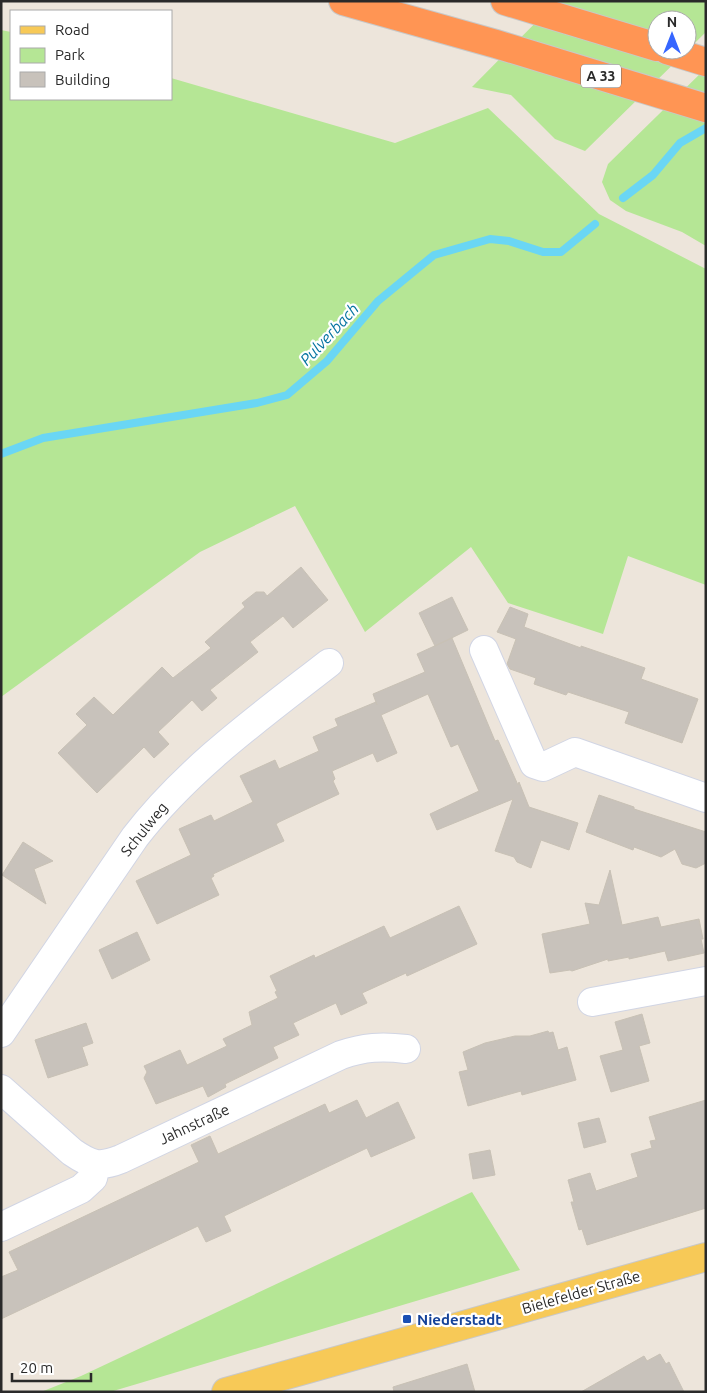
<svg xmlns="http://www.w3.org/2000/svg" width="707" height="1393" viewBox="0 0 707 1393" font-family="Ubuntu,sans-serif">
	<rect width="100%" height="100%" fill="#ede5db"/>
	<!-- green -->
	<path fill="#b5e695" fill-rule="evenodd" d="M557,1h149v31l-121,119 -30,-12 -44,-44 -39,-8zM657,20h30v30h-30z
		M1,30l10,2v67h160v-21l224,65 93,-35 111,106 107,55v316l-78,-29 -25,78 -95,-31 -37,-56 -106,85 -70,-126 -95,46 -199,145z
		M706,68v178l-24,-14 -56,-21 -16,-11 -8,-18 6,-18z
		M472,1192l48,78 -410,122h-69l40,-16z"/>
	<g fill="none" stroke-linecap="round" stroke-linejoin="round">
		<!-- stream -->
		<path stroke="#6ad6f4" stroke-width="8" d="M623,198l30,-23 27,-32 26,-15
			M1,454l42,-16 214,-35 30,-8 40,-34 51,-60 56,-46 56,-16 19,2 34,11h18l34,-28"/>
	</g>
	<!-- building -->
	<path fill="#c8c2bb" stroke="#c8c1b5" d="M301,567l27,33 -35,28 -10,-12 -33,26 8,10 -48,38 7,8 -15,13 -10,-11 -34,32 11,12 -15,14 -10,-11 -47,46 -39,-40 29,-28 -11,-11 18,-17 19,18 49,-48 11,11 38,-30 -6,-6 40,-35 -3,-4 14,-11h8l3,4z
		M452,597l16,33 -33,16 -16,-33z
		M510,607l18,7 -4,13 57,21v-2l64,22 -4,11 57,20 -16,44 -57,-20 4,-11 -61,-20 -2,3 -32,-11 2,-6 -26,-9 -3,-5 9,-25 -19,-7z
		M452,638l43,103 3,-1 20,45 1,-3 10,25 49,16 -9,27 -28,-10 -10,28 -14,-6 -3,-5 -19,-6 18,-52 -76,31 -7,-16 49,-23 -21,-47 -7,3 -23,-53 -47,21 16,38 -20,9 -4,-9 -41,18 3,8 -2,2 6,13 -60,28 -3,2 8,17 -71,33 1,2 -3,2 8,17 -62,29 -21,-43 55,-26 -12,-26 32,-14 3,6 39,-19 -13,-26 35,-16 4,9 40,-18 -6,-14 25,-11 -3,-7 41,-17 1,3 -4,-11 52,-22 -8,-18z
		M599,795l35,12v2l72,23v31l-10,5 -14,-4 -7,-15 -14,8 -27,-10 -1,3 -47,-18z
		M23,842l30,19 -19,8 12,35 -44,-29z
		M610,870l12,55 36,-8 3,10 38,-8 4,20h-2l3,14 -36,8 -3,-10 -36,8v-2l-21,4v-2l-36,12 -2,-1 -20,3 -8,-39 48,-10 -5,-21 14,2z
		M459,906l18,38 -70,32 -1,-3 -44,20 5,10 -26,12 -5,-12 -43,20 6,12 -26,12 5,11 -53,26 1,3 -18,10 -5,-11 -47,18 -12,-26 3,-6 -3,-6 36,-16 7,15 40,-19 -4,-7 29,-14 -3,-13 29,-14 -3,-6 2,-1 -7,-15 44,-21 1,3 69,-32 6,12z
		M137,932l13,28 -38,19 -13,-29z
		M642,1014l8,29 -11,3 10,35 -38,11 -11,-36 23,-6 -8,-28z
		M86,1023l7,20 -11,4 6,18 -40,13 -13,-38z
		M548,1031l1,2 4,-1 5,18 9,-3 9,33 -54,15 -1,-4 -53,15 -9,-34 9,-2 -5,-18 22,-9 30,-7h15z
		M357,1100l9,18 32,-16 17,36 -44,19 -4,-9 -143,68 7,15 -25,11 -8,-16 -197,93v-42l17,-7 -9,-18 190,-90 -8,-17 19,-9 8,18 107,-50 4,9z
		M706,1100v108l-119,37 -5,-16 -3,1 -8,-28h3l-6,-22 22,-7 6,18 42,-14 -7,-23 21,-6 -2,-7 6,-1 -7,-23z
		M599,1118l7,24 -22,6 -6,-25z
		M490,1150l5,25 -22,4 -4,-25z
		M660,1354l6,10 3,-2 15,30h-103l63,-36 3,5z
		M467,1364l8,28h-81l-1,-5z"/>
	<g fill="none" stroke-linecap="round" stroke-linejoin="round">
		<defs>
			<path id="minor" d="M484,650l50,114 9,3 32,-15 131,46
				M592,1002l114,-21
				M1,1033l134,-196c53,-69 126,-121 194,-174
				M1,1089l71,63c19,13 27,16 49,7l220,-104c23,-8 41,-9 65,-6
				M1,1227l80,-38 12,-11 3,-13"/>
			<path id="major" d="M226,1392l480,-135"/>
			<path id="highway" d="M343,1l153,43 210,64
				M505,1l152,46
				M667,50l39,12"/>
		</defs>
		<!-- minor casing -->
		<use href="#minor" stroke="#d1d5e4" stroke-width="30"/>
		<!-- major casing -->
		<use href="#major" stroke="#c8c8c8" stroke-width="30"/>
		<!-- highway casing -->
		<use href="#highway" stroke="#c8c8c8" stroke-width="30"/>
		<!-- minor -->
		<use href="#minor" stroke="#fff" stroke-width="28"/>
		<!-- major -->
		<use href="#major" stroke="#f7c957" stroke-width="28"/>
		<!-- highway -->
		<use href="#highway" stroke="#ff9554" stroke-width="28"/>
	</g>
	<!-- markers -->
	<rect fill="#1a4fb4" stroke="#fff" stroke-width="2" x="402" y="1314" width="10" height="10" rx="2.5"/>
	<g text-anchor="middle" dominant-baseline="central" stroke-width="4.5" stroke-linejoin="round" paint-order="stroke">
		<!-- shield labels -->
		<rect fill="#fff" stroke="#6a6a6a" stroke-width="1" x="581" y="64.5" width="40" height="23" rx="4"/>
		<g font-size="14" font-weight="bold" fill="#2a2a2a">
			<text x="601" y="76">A 33</text>
		</g>
		<!-- street labels -->
		<g font-size="15" fill="#2a2a2a" stroke="#fff">
			<text transform="translate(144 829) rotate(-51)">Schulweg</text>
			<text transform="translate(194 1124) rotate(-25)">Jahnstraße</text>
			<text transform="translate(581 1292) rotate(-16)">Bielefelder Straße</text>
		</g>
		<!-- transit labels -->
		<g font-size="15" font-weight="bold" fill="#164399" stroke="#fff" text-anchor="start">
			<text x="417" y="1319">Niederstadt</text>
		</g>
		<!-- water labels -->
		<g font-size="16" font-style="italic" fill="#0774a1" stroke="#fff">
			<text transform="translate(329 334) rotate(-47)">Pulverbach</text>
		</g>
	</g>
	<!-- border -->
	<rect width="707" height="1393" fill="none" stroke="#2a2a2a" stroke-width="5"/>
	<!-- legend -->
	<rect x="10" y="10" width="162" height="90" fill="#ffffff" stroke="#aaaaaa"/>
	<rect x="20" y="26" width="25" height="8" fill="#f7c957" stroke="#aaaaaa"/>
	<text x="55" y="35" font-size="15" fill="#2a2a2a">Road</text>
	<rect x="20" y="48" width="25" height="15" fill="#b5e695" stroke="#aaaaaa"/>
	<text x="55" y="60" font-size="15" fill="#2a2a2a">Park</text>
	<rect x="20" y="72" width="25" height="15" fill="#c8c2bb" stroke="#aaaaaa"/>
	<text x="55" y="85" font-size="15" fill="#2a2a2a">Building</text>
	<!-- north arrow -->
	<g transform="translate(672 35)"><circle r="24" fill="#ffffff" stroke="#aaaaaa"/>
	<path d="M0-4L9 19L0 12L-9 19Z" fill="#3666ff"/>
	<text y="-8" font-size="14" font-weight="bold" text-anchor="middle" fill="#2a2a2a">N</text>
	</g>
	<!-- scale -->
	<path d="M12 1373v8h79v-8" fill="none" stroke="#2a2a2a" stroke-width="2.5"/>
	<text x="20" y="1373" font-size="15" fill="#2a2a2a" stroke="#ffffff" stroke-width="4" paint-order="stroke">20 m</text>
</svg>
